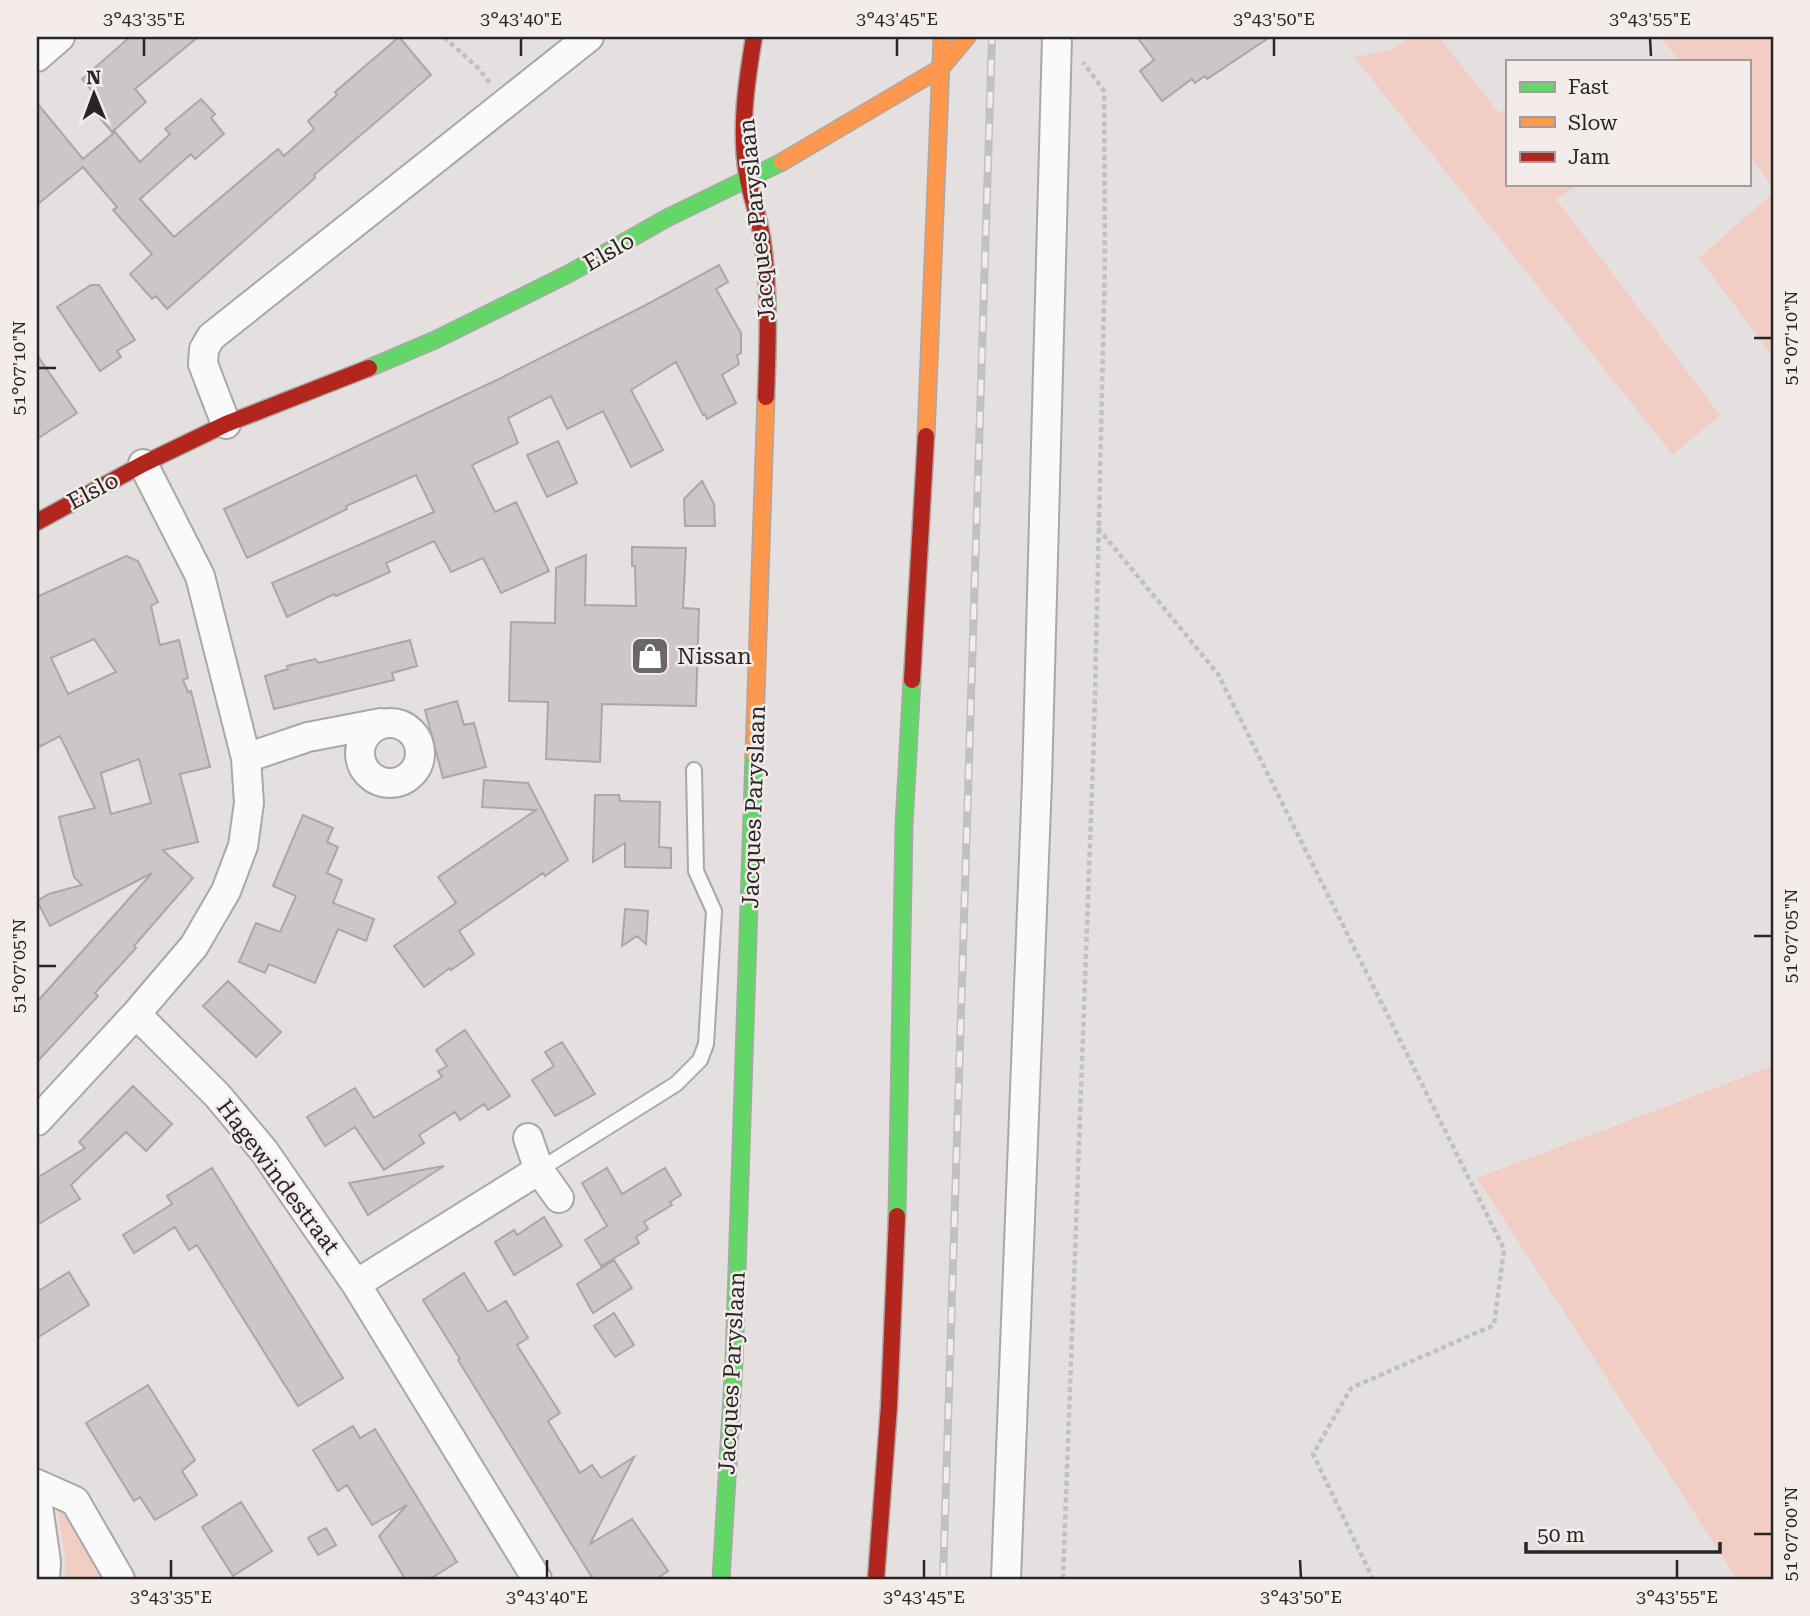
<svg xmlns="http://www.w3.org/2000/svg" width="1810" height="1616" viewBox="0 0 1810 1616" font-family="'Roboto Serif',serif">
	<rect width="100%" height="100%" fill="#e4e0df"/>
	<!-- green -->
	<path fill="#f2cdc4" d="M1411,37h28l60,76 8,-6v77h73l-24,15 164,216 -47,40 -319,-398 35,-6z
		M1661,37h112v151l-24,-33v-94h-70z
		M1773,193v163l-74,-98z
		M1773,1066v513h-36l-260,-401z
		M56,1502l7,5 44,72h-42v-24z"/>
	<!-- building -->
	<path fill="#cac7c6" stroke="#aaa7a6" stroke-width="2" fill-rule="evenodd" d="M130,37h68l-63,52 11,13 -34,30 -18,-21 -3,-6 8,-6 -17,-20z
		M399,37l32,38 -117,100 1,3 -148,131 -11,-13 -4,3 -22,-25 22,-20 -39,-44 4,-3 -34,-40 -46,38v-102l46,56 32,-27 25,30 30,-28 -5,-5 36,-30 14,15 -4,4 13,16 -29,25 -4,-5 -51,45 34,38 104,-88 6,7 30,-27 -6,-8 2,-2 27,-24 -2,-3z
		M1137,37h133l-63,42 -2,-3 -10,7 -3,-4 -30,22 -22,-30 14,-11z
		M719,265l9,17 -12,7 25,44v20l-4,2 2,9 -17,11 14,28 -29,16 -2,-5 -2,1 -27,-53 -45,28 32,60 -32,17 -28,-56 -36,18 -16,-33 -43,22 10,25 -46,22 23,47 21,-10 33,69 -48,22 -18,-35 -32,14 -17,-31 -48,22 4,9 -54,24 -2,-2 -47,23 -15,-34 162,-71 -18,-37 -70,31 1,3 -100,49 -23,-49 275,-130 147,-74z
		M91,285h8l36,55 -18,11 4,6 -21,14 -43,-64z
		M37,355l40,58 -40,26z
		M558,441l19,42 -30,14 -20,-42z
		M702,481l12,23 1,22h-30l-1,-27z
		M632,547l54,1 -3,60 16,1 -3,97 -94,-2 -2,58 -54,-3 2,-57 -39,-1 2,-79 44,1 1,-55 30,-13 -1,50 51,1 -1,-40h-3z
		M126,556l12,5 20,41 -7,4 9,39 19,-5 9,38 -5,2 5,12 3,-1 19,76 -30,7 18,68 -35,8 30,28 -59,68 2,2 -41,45 3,3 -61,66v-60l115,-129 -102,53 -13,-25 12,-7 33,-9 -8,-8 -15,-60 36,-9 -35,-72 -23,12v-151zM94,639l22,33 -48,22 -17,-36zM139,759l12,44 -40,11 -10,-41z
		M410,640l7,26 -25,7 2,7 -120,29 -9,-33 23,-7 -1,-3 28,-7 4,4z
		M457,701l7,24 10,-2 12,44 -43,11 -18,-68z
		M484,780l44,3 40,77 -23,16 -2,-3 -84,58 15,23 -23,16 -1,-2 -26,19 -30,-41 62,-43 -18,-26 98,-67 -54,-3z
		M595,795h24l1,6 40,1 -1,45 12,1v20l-46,-1v-24l-32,19z
		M303,815l30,13 -6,14 11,5 -11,26 15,7 -9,23 41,16 -8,22 -28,-12 -23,54 -46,-19 -4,9 -26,-11 17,-39 24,9 16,-36 -23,-10z
		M625,909l23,2 -2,33 -9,-8 -15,10z
		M228,981l53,51 -25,25 -53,-51z
		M465,1030l45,66 -22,14 -4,-6 -24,16 -5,-8 -36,23 5,8 -40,27 -29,-43 -30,19 -18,-29 48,-29 19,30 68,-41 -4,-6 9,-5 -11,-16z
		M562,1042l33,52 -40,22 -23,-36 22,-14 -9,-14z
		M133,1086l39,38 -26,27 -20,-19 -55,53 9,14 -43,26v-47l48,-30 -6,-6z
		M444,1166l-76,49 -19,-32z
		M212,1168l131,210 -45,28 -101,-161 -8,5 -14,-23 -41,26 -11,-18 49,-31 -5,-8z
		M607,1168l15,26 43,-26 16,27 -11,7 2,3 -28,17 4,7 -12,8 3,6 -38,23 -16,-26 22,-14 -25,-43z
		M544,1217l18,29 -48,29 -19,-33 19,-12 3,5z
		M614,1260l18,28 -39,25 -16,-29z
		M69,1272l20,33 -52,33v-46z
		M464,1273l24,39 18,-11 22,37 -11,7 43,68 -12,8 32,52 12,-8 9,13 33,-21 -44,87 42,-25 36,52 -12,8h-63l-135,-219 2,-1 -37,-59z
		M614,1313l20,32 -19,12 -21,-31z
		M148,1385l47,75 -13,11 15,24 -42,25 -15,-23 -6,4 -48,-78z
		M353,1426l7,12 15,-9 82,133 -27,17h-25l-26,-43 28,-31 -35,20 -25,-40 -9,6 -25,-41z
		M241,1502l31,49 -39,25 -31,-49z
		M326,1528l10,17 -18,10 -10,-17z"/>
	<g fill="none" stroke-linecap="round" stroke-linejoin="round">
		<defs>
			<path id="lane" d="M539,1170l137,-86 24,-24 6,-16 8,-133 -18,-40 -2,-101"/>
			<path id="street" d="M37,57l23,-20
				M226,424l-23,-60 1,-15 7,-12 378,-300
				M360 753a30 30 0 1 1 60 0a30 30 0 1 1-60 0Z
				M246,758l62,-21 73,-14
				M136,1014l81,81 47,56 92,133 181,295
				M37,1121l99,-107 58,-68 32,-55 17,-45 6,-43 -3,-45 -46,-182 -57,-112
				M528,1138l11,32 20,28
				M356,1284l183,-114
				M37,1484l38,17 45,78
				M37,1499l9,63 -1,17
				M1006,1579l31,-798 20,-744"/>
			<path id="fast" d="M369,368l66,-28 135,-67 97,-55 115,-56
				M897,1216l7,-391 8,-145
				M721,1579l13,-217 20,-608"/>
			<path id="slow" d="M782,162l159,-94 26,-31
				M926,436l16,-399
				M754,754l12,-357"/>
			<path id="jam" d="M754,37c-8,47 -15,96 -6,143 4,19 11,38 14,57 8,54 6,106 4,160
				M37,522l106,-58 83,-40 143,-56
				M912,680l14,-244
				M876,1579l13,-173 8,-190"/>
		</defs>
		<!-- lane casing -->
		<use href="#lane" stroke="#aaa7a7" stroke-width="18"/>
		<!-- street casing -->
		<use href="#street" stroke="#aaa7a7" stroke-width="32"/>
		<!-- fast casing -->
		<use href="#fast" stroke="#aaa7a7" stroke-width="19"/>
		<!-- slow casing -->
		<use href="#slow" stroke="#aaa7a7" stroke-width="19"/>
		<!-- jam casing -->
		<use href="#jam" stroke="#aaa7a7" stroke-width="19"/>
		<!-- path -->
		<path stroke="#c1c0c0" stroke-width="4.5" stroke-dasharray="5 3.5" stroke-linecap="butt" d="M444,37l34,31 12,15
			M1098,528l120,146 286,575 -10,76 -143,63 -38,66 60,125
			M1063,1579l31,-844 11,-474 -1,-170 -21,-29"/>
		<!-- lane -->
		<use href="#lane" stroke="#fbfafa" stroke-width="14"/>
		<!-- street -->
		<use href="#street" stroke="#fbfafa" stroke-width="28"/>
		<!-- fast -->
		<use href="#fast" stroke="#63d668" stroke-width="16"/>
		<!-- slow -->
		<use href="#slow" stroke="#ff974d" stroke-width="16"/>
		<!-- jam -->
		<use href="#jam" stroke="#b3261e" stroke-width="16"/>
		<defs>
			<path id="rail" d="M943,1579l49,-1542"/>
		</defs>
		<!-- rail casing -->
		<use href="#rail" stroke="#c1c1c0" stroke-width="8"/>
		<!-- rail -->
		<use href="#rail" stroke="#f3ecea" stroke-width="5" stroke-dasharray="16" stroke-linecap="butt"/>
	</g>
	<!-- ticks -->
	<path fill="none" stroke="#282625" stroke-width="2.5" d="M144,38v18M521,38v18M897,38v18M1274,38v18M1650,38l1,18M1754,338h18M38,368h18M1754,936h18M38,966h18M1754,1534h18M171,1560v18M547,1560v18M924,1560v18M1300,1560l1,18M1677,1560v18"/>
	<!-- icons -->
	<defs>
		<symbol id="shop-square" viewBox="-11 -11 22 22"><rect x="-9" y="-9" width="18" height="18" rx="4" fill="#6a6766" stroke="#f3ecea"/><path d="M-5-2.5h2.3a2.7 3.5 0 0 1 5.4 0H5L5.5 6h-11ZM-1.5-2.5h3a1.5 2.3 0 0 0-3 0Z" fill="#fff"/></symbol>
	</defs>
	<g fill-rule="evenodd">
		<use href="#shop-square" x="628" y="634" width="44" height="44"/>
	</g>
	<g text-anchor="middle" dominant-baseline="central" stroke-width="5" stroke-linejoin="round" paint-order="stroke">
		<!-- street labels -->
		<g font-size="23" fill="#282625" stroke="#f3ecea">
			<text transform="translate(757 220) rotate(-96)">Jacques Paryslaan</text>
			<text transform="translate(609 252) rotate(-30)">Elslo</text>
			<text transform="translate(93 491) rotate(-28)">Elslo</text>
			<text transform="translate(754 807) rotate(-88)">Jacques Paryslaan</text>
			<text transform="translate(278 1177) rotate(53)">Hagewindestraat</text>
			<text transform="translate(732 1373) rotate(-87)">Jacques Paryslaan</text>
		</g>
		<!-- poi labels -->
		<g font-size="23" fill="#282625" stroke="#f3ecea" text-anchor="start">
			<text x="677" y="656">Nissan</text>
		</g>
	</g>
	<!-- border -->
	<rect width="1810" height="1616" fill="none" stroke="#f3ecea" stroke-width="77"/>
	<!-- legend -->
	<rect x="1506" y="60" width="245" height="126" fill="#f3ecea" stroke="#a29d9b" stroke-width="2"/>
	<rect x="1520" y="82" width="35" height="10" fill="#63d668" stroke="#a29d9b" stroke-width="2"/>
	<text x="1568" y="94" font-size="21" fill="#282625">Fast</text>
	<rect x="1520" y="117" width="35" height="10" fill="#ff974d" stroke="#a29d9b" stroke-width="2"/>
	<text x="1568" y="130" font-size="21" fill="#282625">Slow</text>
	<rect x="1520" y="152" width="35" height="10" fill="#b3261e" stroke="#a29d9b" stroke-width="2"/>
	<text x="1568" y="164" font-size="21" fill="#282625">Jam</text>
	<!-- north arrow -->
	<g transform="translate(94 94) rotate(359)" stroke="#f3ecea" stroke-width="5" paint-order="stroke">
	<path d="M0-5L12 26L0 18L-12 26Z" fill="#282625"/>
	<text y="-10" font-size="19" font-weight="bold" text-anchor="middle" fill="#282625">N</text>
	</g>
	<!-- scale -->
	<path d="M1526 1542v10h194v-10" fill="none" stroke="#282625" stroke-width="3.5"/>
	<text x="1537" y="1542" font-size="21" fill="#282625" stroke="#f3ecea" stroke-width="5" paint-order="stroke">50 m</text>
	<rect x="38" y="38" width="1734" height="1540" fill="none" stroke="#282625" stroke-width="2.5"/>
	<g font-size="18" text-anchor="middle" fill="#282625">
		<text x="144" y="25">3°43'35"E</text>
		<text x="521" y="25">3°43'40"E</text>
		<text x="897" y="25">3°43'45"E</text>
		<text x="1274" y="25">3°43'50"E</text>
		<text x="1650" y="25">3°43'55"E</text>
		<text transform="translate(1791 338) rotate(-90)" y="6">51°07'10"N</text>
		<text transform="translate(19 368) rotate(-90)" y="6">51°07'10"N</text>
		<text transform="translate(1791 936) rotate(-90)" y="6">51°07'05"N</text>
		<text transform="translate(19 966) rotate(-90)" y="6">51°07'05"N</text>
		<text transform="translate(1791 1534) rotate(-90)" y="6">51°07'00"N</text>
		<text x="171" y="1603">3°43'35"E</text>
		<text x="547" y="1603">3°43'40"E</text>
		<text x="924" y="1603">3°43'45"E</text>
		<text x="1301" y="1603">3°43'50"E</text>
		<text x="1677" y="1603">3°43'55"E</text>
	</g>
</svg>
